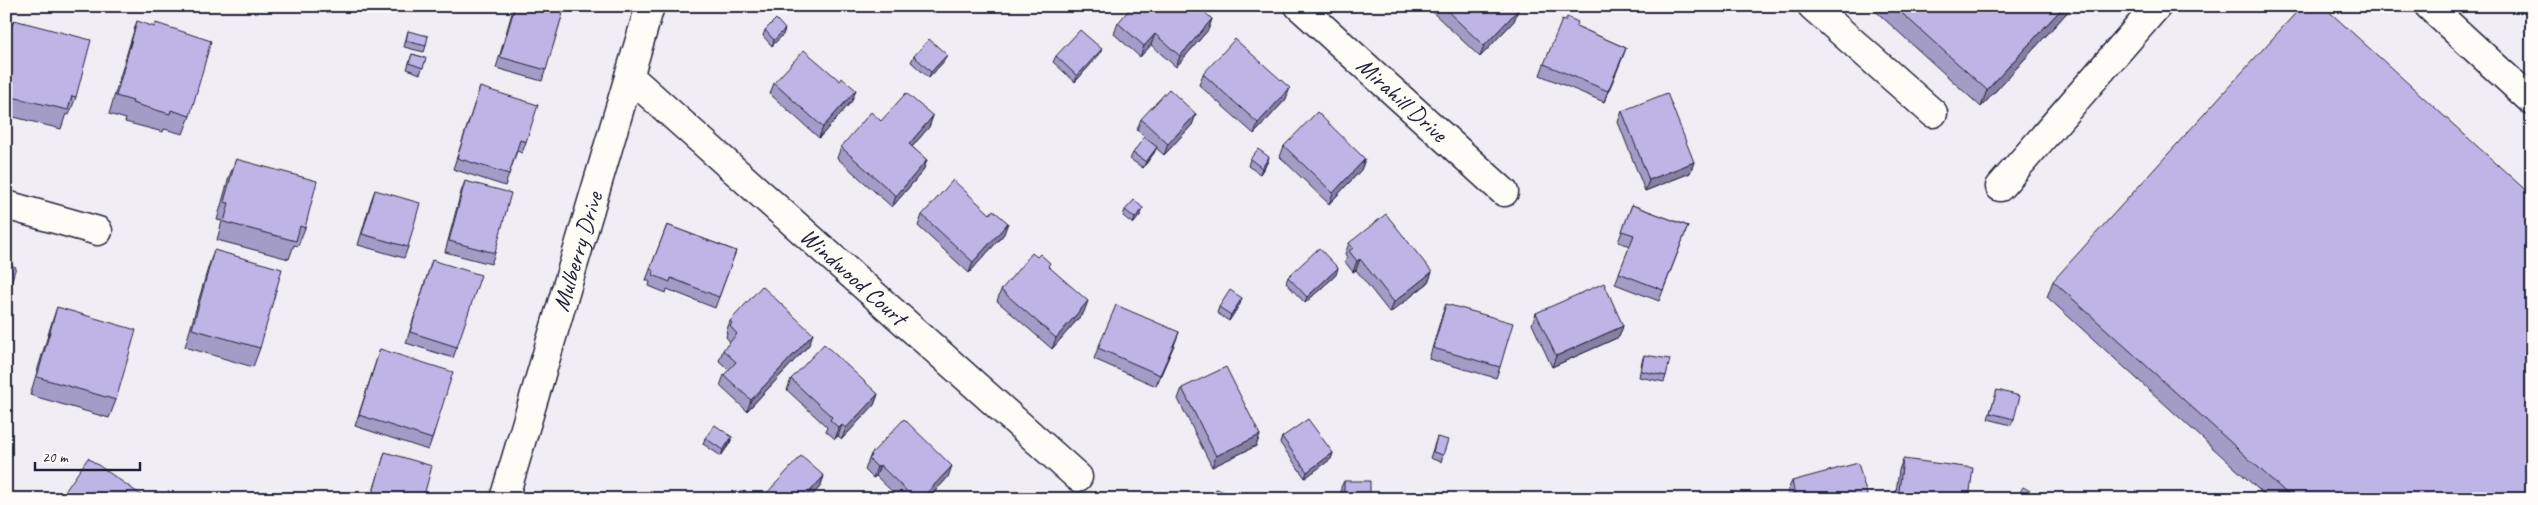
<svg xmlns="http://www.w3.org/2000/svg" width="2538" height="505" viewBox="0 0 2538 505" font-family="Caveat,sans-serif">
	<rect width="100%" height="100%" fill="#f0eef4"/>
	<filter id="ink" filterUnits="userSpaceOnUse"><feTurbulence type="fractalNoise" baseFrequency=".02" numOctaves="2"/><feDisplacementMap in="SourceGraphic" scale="10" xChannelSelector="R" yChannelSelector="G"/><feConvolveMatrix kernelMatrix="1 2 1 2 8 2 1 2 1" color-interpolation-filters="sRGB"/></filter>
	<g filter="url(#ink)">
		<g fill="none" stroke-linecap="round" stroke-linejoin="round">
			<defs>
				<g id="minor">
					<path id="s1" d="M1299,6l205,186"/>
					<path d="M1812,6l121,107"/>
					<path d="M2429,6l103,95"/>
					<path id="s2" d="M629,76l449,401"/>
					<path d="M2000,187l157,-181"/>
					<path d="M6,205l92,26"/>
					<path id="s3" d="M504,499l146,-493"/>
				</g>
			</defs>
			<!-- minor casing -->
			<use href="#minor" stroke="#22223b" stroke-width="31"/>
			<!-- minor -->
			<use href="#minor" stroke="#fdfcf7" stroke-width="28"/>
		</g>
		<!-- wall -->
		<path fill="#a39cc6" stroke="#22223b" d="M514,6h51l-23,75 -46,-13z
			M1426,6h88l4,4 -4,11 -34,36z
			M1870,6h203l-92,101z
			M1212,19l-4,11 -32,37 -25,-22 -11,12 -26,-23 4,-11z
			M14,20l62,77 -7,18 -3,-1 -5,15 -55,-14v-73z
			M137,21l53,95 -7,18 -19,-5 -1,3 -38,-10 1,-3 -17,-5 22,-74z
			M1576,26l50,22 -22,54 -64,-27 4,-11z
			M765,30l18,5 -11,11 -9,-10z
			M408,31l18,15 -2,6 -20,-5z
			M1102,49l-3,6 -24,27 -22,-20 3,-6z
			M412,54l14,4 -6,16 -13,-5z
			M914,56l30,5 -15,17 -18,-16z
			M1203,74l83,25 -32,35 -55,-49z
			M774,83l78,18 -33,37 -49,-44z
			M480,87l46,55 -4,11 -5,-2 -12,35 -52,-17z
			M1622,111l72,51 -4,11 -45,18 -27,-69z
			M1196,114l-4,11 -28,30 -8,-7 -2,5 -11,15 -13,-9 3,-6 14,-13 -10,-10 4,-11z
			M933,116l-4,11 -17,20 15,13 -4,11 -31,36 -55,-49 4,-11 40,-26z
			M1284,146l81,13 -4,11 -32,34 -49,-47z
			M1269,157l-2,6 -7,11 -12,-8 2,-7z
			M236,159l69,69 -7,18 -4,-1 -5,14 -72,-19 5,-19 -5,-1 12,-43z
			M465,181l30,72 -4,11 -46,-12 16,-60z
			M375,190l33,57 -4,11 -46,-13 13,-44z
			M1632,205l56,21 -29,75 -44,-17 15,-38 -12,-4z
			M1125,210l16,4 -8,10 -10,-8z
			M922,215l82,19 -35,39 -51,-47z
			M667,225l69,26 -21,57 -48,-19 -1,4 -17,-7 1,-4 -4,-2z
			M1349,243l83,29 -4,11 -38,30 -34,-43 -3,2 -8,-10 2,-5 -2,-3z
			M214,250l46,98 -7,19 -68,-20 23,-79z
			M432,260l25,87 -4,11 -47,-15z
			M1048,267l36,45 -32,37 -55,-48 4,-11z
			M1336,275l-31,28 -19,-20 2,-6z
			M2053,281l479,218h-263l-222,-202z
			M1240,304l-11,17 -12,-8 2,-6z
			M1446,304l54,63 -4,11 -67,-19 13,-44z
			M57,307l59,93 -7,18 -79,-23 21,-70z
			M1536,313l87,13 -4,11 -67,30 -20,-43z
			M730,321l79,24 -62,66 -27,-25 4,-11 5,-5 -10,-9 4,-11 7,-8 -4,-5 1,-4 -1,-1z
			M1179,332l-23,54 -62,-27 4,-11z
			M380,349l52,90 -4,11 -73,-24z
			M1644,355l22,21 -2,6 -25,-5 3,-16z
			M791,379l87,15 -4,11 -32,34 -4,-3 -3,3 -9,-8 1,-4 -40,-37z
			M1182,388l78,47 -4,11 -44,21 -34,-68z
			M1997,390l17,29 -3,6 -23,-6z
			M732,437l-2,6 -9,13 -18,-12 2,-6z
			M1282,437l51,16 -2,6 -26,19 -25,-35z
			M1437,437l6,18 -2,7 -11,-4z
			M385,452l38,47h-52z
			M871,454l77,23 -20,22h-28l-24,-23 -3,2 -8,-8z
			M1903,459l66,40h-74l4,-29z
			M824,476l-4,11 -11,12h-44l2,-6z
			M1344,481l26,18h-29v-12z
			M1792,481l76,18h-79l-2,-7z"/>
		<!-- shaded-wall -->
		<path fill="#857fa1" stroke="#22223b" d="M2064,6h9l-92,101 6,-17z
			M1518,10l-4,11 -34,36 4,-11z
			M1212,19l-4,11 -32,37 4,-11z
			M785,29l-2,6 -11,11 2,-6z
			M1155,34l-4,11 -11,12 4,-11z
			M1626,48l-4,11 -18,43 4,-11z
			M1102,49l-3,6 -24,27 2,-6z
			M947,55l-3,6 -15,17 2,-6z
			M1290,88l-4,11 -32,35 4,-11z
			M856,90l-4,11 -33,37 4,-11z
			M1196,114l-4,11 -28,30 4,-11z
			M933,116l-4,11 -24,28 4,-11z
			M1157,147l-3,6 -11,15 3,-6z
			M1269,157l-2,6 -7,11 2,-6z
			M1365,159l-4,11 -32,34 4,-11z
			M927,160l-4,11 -31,36 4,-11z
			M1694,162l-4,11 -45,18 4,-11z
			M1143,208l-2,6 -8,10 2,-6z
			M1008,223l-4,11 -35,39 4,-11z
			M1360,259l-4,11 -3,2 4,-11z
			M1338,268l-2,7 -31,28 2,-6z
			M1432,272l-4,11 -38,30 4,-11z
			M1242,298l-2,6 -11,17 2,-6z
			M1088,301l-4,11 -32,37 4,-11z
			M1623,326l-4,11 -67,30 4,-11z
			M1179,332l-4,11 -19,43 4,-11z
			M813,334l-4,11 -62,66 4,-11z
			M878,394l-4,11 -32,34 4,-11z
			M842,425l-4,11 -3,3 4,-11z
			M1260,435l-4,11 -44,21 4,-11z
			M732,437l-2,6 -9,13 2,-6z
			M1333,453l-2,6 -26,19 2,-6z
			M880,465l-4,11 -3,2 4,-11z
			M952,466l-4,11 -20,22h-7z
			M824,476l-4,11 -11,12h-6z"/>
		<!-- building -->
		<path fill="#beb5e6" stroke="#22223b" d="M515,6h50l-19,64 -46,-13z
			M1132,6h66l14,13 -32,37 -25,-22 -11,12 -26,-23z
			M1442,6h72l4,4 -34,36z
			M1894,6h170l-77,84z
			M2302,6h21l209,190v303h-239l-240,-218z
			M1567,17l11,5 -2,4 50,22 -18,43 -64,-27 18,-44 3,1z
			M776,19l9,10 -11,11 -9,-10z
			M14,20l77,20 -15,57 -4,-1 -4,14 -56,-13 1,-2 -7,-2v-48z
			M137,21l18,6 1,-4 55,18 -21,75 -19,-6 -1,4 -38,-11 1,-2 -17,-5z
			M1080,30l22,19 -25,27 -21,-20z
			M408,31l20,5 -2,10 -20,-5z
			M929,39l18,16 -16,17 -17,-16z
			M1235,39l55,49 -32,35 -55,-49z
			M804,50l36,31 2,-3 14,12 -33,37 -49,-44z
			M412,54l14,4 -3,10 -14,-5z
			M480,87l58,18 -12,37 -6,-2 -11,34 -52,-16z
			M1169,89l27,25 -28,30 -27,-25z
			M906,93l27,23 -24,28 18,16 -31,36 -55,-49 30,-35 10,9z
			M1667,93l27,69 -45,18 -27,-69z
			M1317,112l48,47 -32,34 -49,-47z
			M1144,137l13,10 -11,15 -13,-9z
			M1258,149l11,8 -7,11 -12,-9z
			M236,159l81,22 -12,47 -5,-2 -4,15 -72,-19 5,-19 -5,-1z
			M953,180l37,34 3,-4 15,13 -35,39 -51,-47z
			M465,181l46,12 -16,60 -46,-12z
			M375,190l45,13 -12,44 -46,-13z
			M1134,200l9,8 -8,10 -10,-8z
			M1632,205l56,21 -25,64 -44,-17 15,-38 -12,-4z
			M1386,214l46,58 -38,30 -34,-43 -3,2 -8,-10 4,-3 -4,-5z
			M667,225l69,26 -17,46 -48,-19 -1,4 -17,-7 1,-4 -4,-2z
			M6,234l5,2 -5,17z
			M1319,248l19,20 -31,29 -19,-20z
			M214,250l68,19 -22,79 -68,-19z
			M1032,253l5,4 3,-3 10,9 -2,3 40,35 -32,37 -55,-48z
			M432,260l49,15 -24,72 -47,-15z
			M6,264l10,3 -10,32z
			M1604,283l19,43 -67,30 -20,-43z
			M762,286l51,48 -62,66 -27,-25 12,-13 -13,-12 14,-16 -7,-8 2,-3 -2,-2z
			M1230,290l12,8 -11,17 -12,-8z
			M1446,304l67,19 -13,44 -67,-19z
			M1116,305l63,27 -19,43 -62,-27z
			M57,307l79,23 -20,70 -79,-23z
			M824,344l54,50 -32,34 -4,-3 -3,3 -9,-8 2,-3 -41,-38z
			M380,349l73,23 -21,67 -73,-24z
			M1644,355l26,4 -4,17 -25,-5z
			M1226,367l34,68 -44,21 -34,-68z
			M1997,390l23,6 -6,23 -24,-6z
			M904,419l48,47 -31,33h-6l-35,-34 -3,2 -8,-8 3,-3 -1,-2z
			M1308,419l25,34 -26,19 -25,-35z
			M715,425l17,12 -9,13 -18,-12z
			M1437,437l11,3 -5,15 -10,-3z
			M385,452l47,14 -9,33h-52z
			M801,456l23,20 -21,23h-30l-6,-6z
			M88,458l59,41h-87z
			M1903,459l70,9 -4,31h-71z
			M1858,463l10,36h-72l-4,-18z
			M1344,481h26v18h-26z
			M2023,487l21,12h-28z
			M1216,489l29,10h-33z"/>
	</g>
	<g text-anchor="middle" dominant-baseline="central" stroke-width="4.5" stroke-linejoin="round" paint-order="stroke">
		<!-- street labels -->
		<g font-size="24" fill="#22223b" stroke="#fdfcf7">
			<text stroke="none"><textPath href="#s1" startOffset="139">Mirahill Drive</textPath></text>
			<text stroke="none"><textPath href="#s3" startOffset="258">Mulberry Drive</textPath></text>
			<text stroke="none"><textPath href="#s2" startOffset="301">Windwood Court</textPath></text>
		</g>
	</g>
	<!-- margin -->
	<rect width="2538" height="505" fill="none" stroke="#fdfcf7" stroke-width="25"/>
	<rect x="12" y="12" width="2513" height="480" fill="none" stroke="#22223b" stroke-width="2" filter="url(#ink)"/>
	<!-- scale -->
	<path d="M35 462v8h105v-8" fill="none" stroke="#22223b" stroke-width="2.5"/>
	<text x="42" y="462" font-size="15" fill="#22223b" stroke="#fdfcf7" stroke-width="4" paint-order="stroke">20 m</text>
</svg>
